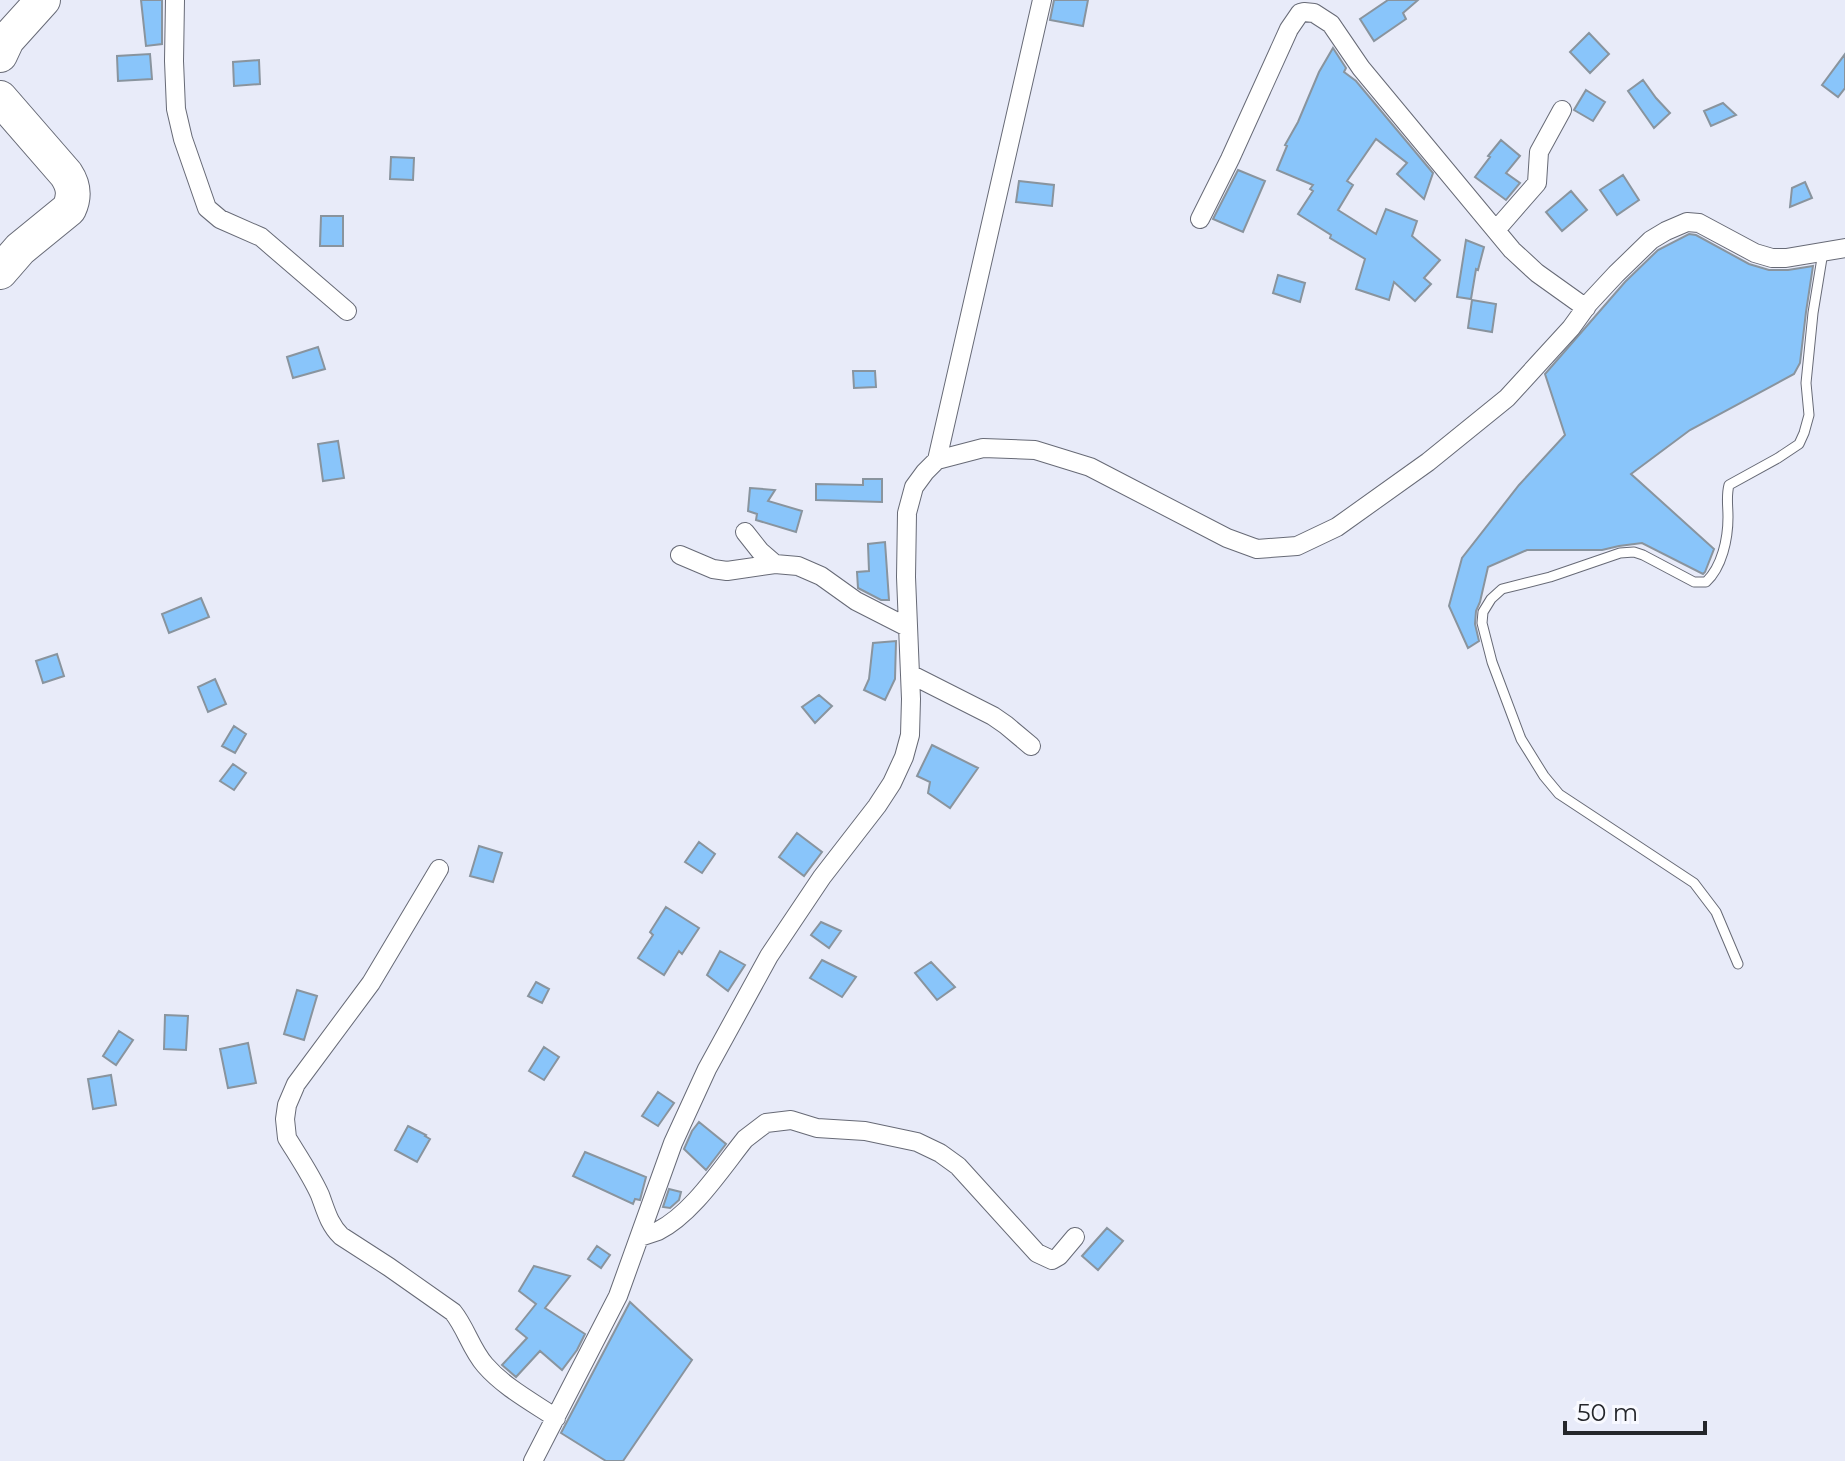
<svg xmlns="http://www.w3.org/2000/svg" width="1845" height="1461" viewBox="0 0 1845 1461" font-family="Montserrat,sans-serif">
	<rect width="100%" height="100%" fill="#e8ebf9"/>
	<!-- building -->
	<path fill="#89c5fa" stroke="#89949e" stroke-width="2" d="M141,0h21v44l-16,2z
		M1054,0h34l-5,26 -33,-6z
		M1388,0h30l-15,13 3,6 -32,22 -14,-22z
		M1589,33l20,21 -19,19 -20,-21z
		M1333,48l13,20 -2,4 12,9 77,92 -9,26 -27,-25 10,-11 -31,-24 -29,42 6,4 -15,25 38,24 10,-25 31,12 -5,15 28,24 -16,18 7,6 -16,17 -21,-19 -5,18 -33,-11 9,-30 -35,-21 1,-3 -33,-21 15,-23 -3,-2 3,-4 -36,-15 10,-24 -2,-1 13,-23 21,-50z
		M150,54l2,25 -34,2 -1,-25z
		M1845,54v34l-7,9 -16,-12z
		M259,60l1,24 -26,2 -1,-24z
		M1643,80l13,18 14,15 -16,15 -26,-37z
		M1586,90l19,12 -12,19 -19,-11z
		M1723,103l13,12 -25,11 -7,-15z
		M1501,140l19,16 -14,17 14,10 -14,17 -31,-23 15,-20 -2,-1z
		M391,157l23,1 -1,22 -23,-1z
		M1238,170l27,11 -22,51 -30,-13z
		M1623,175l16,25 -22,15 -17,-25z
		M1019,181l35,4 -2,21 -36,-4z
		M1805,182l7,16 -22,9 2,-19z
		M1571,191l16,19 -25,21 -16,-19z
		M321,216h22v30h-23z
		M1689,234l7,1 53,29 20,6h19l25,-4 -7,46 -6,51 -6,11 -104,56 -59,44 83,75 -9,23 -2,2 -61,-31 -23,3 -17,4h-75l-39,17 -8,35 -4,9 -1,13 4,17 -11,7 -19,-42 13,-48 57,-73 46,-50 -20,-61 80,-92 33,-32z
		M1466,240l18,7 -6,23 -2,-1 -5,30 -14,-2z
		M1278,275l27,8 -5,19 -27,-9z
		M1472,300l24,4 -4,28 -24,-4z
		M318,347l7,22 -32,9 -6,-21z
		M853,371h22l1,16 -22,1z
		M338,441l6,37 -21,3 -5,-37z
		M863,479h19v23l-66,-2v-16l47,1z
		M750,488l25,2 -7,11 34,10 -6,21 -40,-12 1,-6 -9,-3z
		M885,542l4,58h-8l-23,-12 -1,-16 12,-1 -1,-27z
		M201,598l8,19 -40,16 -7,-19z
		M896,641l-1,38 -10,21 -21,-10 5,-11 4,-36z
		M57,654l7,22 -21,7 -7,-22z
		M215,679l11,25 -18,8 -10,-25z
		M819,695l13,11 -17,17 -13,-16z
		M234,726l12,8 -11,19 -13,-7z
		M932,745l46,23 -28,40 -22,-15 2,-11 -13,-6z
		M233,764l13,9 -12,17 -14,-9z
		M797,833l25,19 -18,24 -25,-19z
		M699,842l16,12 -13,19 -17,-11z
		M479,846l23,7 -9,29 -23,-6z
		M666,907l33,21 -17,26 -3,-3 -15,24 -26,-17 15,-23 -3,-3z
		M821,922l20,9 -12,17 -18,-13z
		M720,951l25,14 -17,26 -21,-16z
		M822,960l34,17 -14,20 -32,-19z
		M931,962l24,25 -18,13 -22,-27z
		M536,982l13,7 -7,14 -14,-7z
		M297,990l20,6 -13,44 -20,-6z
		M165,1015l23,1 -2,34 -22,-1z
		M119,1031l14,9 -17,25 -13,-9z
		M248,1043l8,40 -28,5 -8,-39z
		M544,1047l15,10 -15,23 -15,-9z
		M111,1075l5,30 -23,4 -5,-30z
		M658,1092l16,11 -16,23 -16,-10z
		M699,1122l27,22 -20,26 -22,-21 8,-18z
		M408,1126l18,9 -1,1 5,3 -13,23 -22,-12z
		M585,1152l61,25 -6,23 -5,-1 -2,5 -60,-28z
		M669,1189l12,3 -2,8 -9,8 -7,-1z
		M1107,1228l16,13 -25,29 -16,-14z
		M597,1246l13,9 -9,13 -13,-9z
		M534,1266l36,10 -25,32 40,26 -8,16 -15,20 -22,-19 -24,26 -14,-12 25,-27 -11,-9 20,-25 -17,-13z
		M630,1302l62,58 -69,101h-17l-45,-28z"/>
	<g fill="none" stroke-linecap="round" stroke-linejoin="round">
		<defs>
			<path id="lane" d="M1738,964l-22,-52 -22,-29 -135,-89 -15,-18 -23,-37 -29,-77 -10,-39 1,-11 8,-13 11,-10 48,-12 70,-24 14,-1 9,3 51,27h12c16,-15 22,-43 22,-65 0,-12 -2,-21 1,-32l49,-27 21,-14 5,-11 5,-18 -3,-32 7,-70 10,-61"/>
			<path id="street" d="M175,0l-1,61 2,48 7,30 24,69 13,11 41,18 86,74
				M1200,219l30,-60 59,-130 11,-16 4,-1 10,1 17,11 30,44 151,182 25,23 49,35
				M1496,230l41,-47 2,-31 23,-42
				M937,460l105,-460
				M745,532l15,19 15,13
				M680,555l33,14 14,2 48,-7 23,2 23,10 35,25 51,26
				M910,674l83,42 13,9 25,21
				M439,869l-68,114 -75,101 -9,21 -2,14 2,19c11,18 24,37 33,57 6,16 9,29 21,41l48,31 64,45c13,16 18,37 32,53 19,22 47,37 71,53
				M640,1237c6,-2 12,-4 18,-6 34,-17 63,-62 87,-92l21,-16 25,-3 26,8 48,3 52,11 23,11 18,13 79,87 15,7 7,-4 16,-19
				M533,1461l85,-165 55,-153 34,-74 62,-113 53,-79 55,-71 15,-23 12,-26 6,-22 1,-36 -5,-122 1,-64 7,-26 11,-15 12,-12 46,-12 52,2 55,17 137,71 30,11 40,-3 40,-19 91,-65 79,-64 64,-70 18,-25 27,-29 35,-34 15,-9 21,-9 12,1 56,30 17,5h14l59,-10"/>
			<path id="highway" d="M0,55l7,-15 36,-40
				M0,98l66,76c8,12 9,22 3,35l-49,40 -20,23"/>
		</defs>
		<!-- lane casing -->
		<use href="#lane" stroke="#676a76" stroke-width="11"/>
		<!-- street casing -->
		<use href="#street" stroke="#676a76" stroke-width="20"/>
		<!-- highway casing -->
		<use href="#highway" stroke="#676a76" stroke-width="36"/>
		<!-- lane -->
		<use href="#lane" stroke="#fff" stroke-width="9"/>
		<!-- street -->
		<use href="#street" stroke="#fff" stroke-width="18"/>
		<!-- highway -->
		<use href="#highway" stroke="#fff" stroke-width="34"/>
	</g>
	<!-- scale -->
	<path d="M1565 1421v12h140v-12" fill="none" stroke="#24262b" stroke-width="4"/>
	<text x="1577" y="1421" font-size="24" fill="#24262b" stroke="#f8f9ff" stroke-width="6" paint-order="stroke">50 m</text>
</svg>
